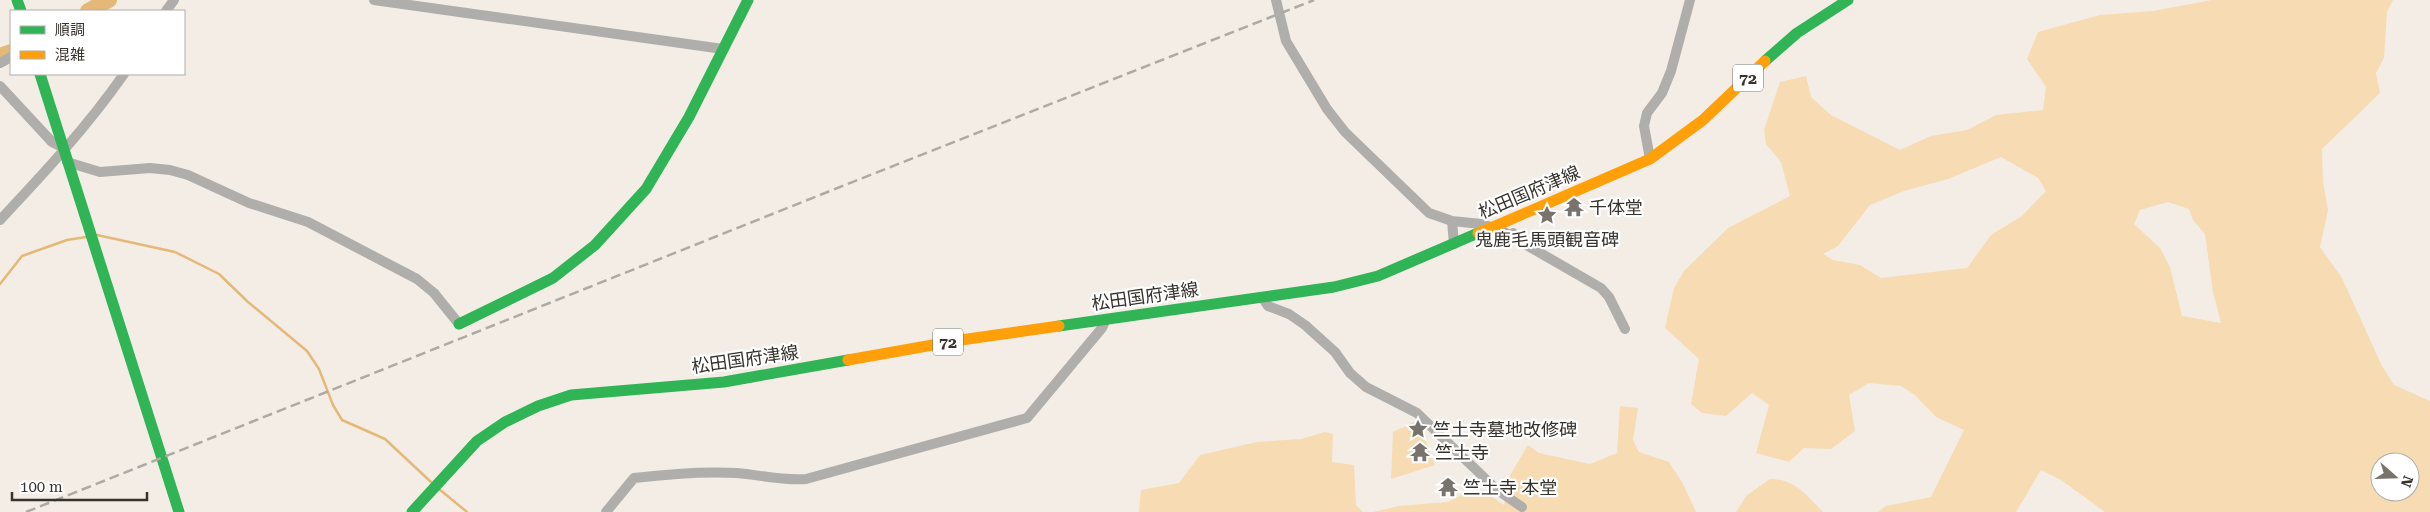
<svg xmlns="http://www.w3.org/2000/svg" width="2430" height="512" viewBox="0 0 2430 512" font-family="'Roboto Serif','Noto Sans JP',serif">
	<rect width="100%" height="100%" fill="#f3ede6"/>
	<!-- green -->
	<path fill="#f7dbb3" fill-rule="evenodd" d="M2212,0h181l-6,12 -3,46 -8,15 4,20 -58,56 1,33 5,28 -8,37 22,31 40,88 12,19 36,16v111h-325l-44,-32 -20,-10 -25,42h-138l8,-6 45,-9 33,-67 -28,-13 -21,-22 -14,-9 -32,-3 -20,12 6,36 -24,18 -27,-1 -15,14 -33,-9 13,-48 -17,-12 -26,23 -24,-3 -11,-9 8,-45 -34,-31 9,-40 10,-17 44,-43 62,-32 -9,-34 -15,-18 -2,-14 16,-48 26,-6 5,21 20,18 69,35 31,-14 36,-6 29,-15 47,-5 3,-23 -19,-28 11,-27 62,-17 53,-4zM2001,157l37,21 8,13 -24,25 -31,19 -24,33 -86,10 -21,-13 -27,-5 -10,-6 15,-8 32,-41 34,-14 44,-12zM2168,202l21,7 4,11 12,14 8,58 8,31 -39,-7 -12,-49 -10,-19 -26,-24 6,-14zM2380,462h30v30h-30z
		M1620,406l18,2 -5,32 6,12 30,10 14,22 13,28h-323l26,-6 49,-4 19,-10h18l19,13 5,-28 19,-32 11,8 51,11 27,-11z
		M1418,420l17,45 -44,14 2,-47z
		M1325,432l8,2 -1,28 22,3 2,40 7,7h-224l2,-22 38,-7 21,-28 57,-13 44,-3z
		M1770,479c25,0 36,16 53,33h-87l10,-16z"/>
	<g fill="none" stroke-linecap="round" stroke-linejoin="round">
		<!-- stream -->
		<path stroke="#e4b978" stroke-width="2.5" d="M97,235l78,17 44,22 29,28 59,49 12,18 14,36 9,15 43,19 46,43
			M0,284l22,-28 45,-16 19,-3
			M439,489l28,23"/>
		<!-- river -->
		<path stroke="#e4b978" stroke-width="16" d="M88,11l21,-11
			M0,56l11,-4"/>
		<!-- street -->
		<path stroke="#b0aeab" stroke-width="10" d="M374,0l349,49
			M1276,0l10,41 41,68 18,23 84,81 23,8 29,3 20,6 15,9
			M166,11l8,-11
			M0,63l11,-6
			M0,86l52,56 10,5
			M1650,159l-6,-33 3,-13 15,-20 9,-22 19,-71
			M67,162l33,10 50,-4 20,2 18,5 61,28 59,19 109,57 17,14 25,31
			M0,220c44,-47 87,-93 124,-146
			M1452,221l2,23
			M1513,233l3,6 85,49 8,9 16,32
			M1262,297l6,9 21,8 16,11 30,27 15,21 16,14 51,26 79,76 26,18
			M606,512l28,-34c33,-4 69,-7 103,-5 23,2 46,8 69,6l221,-61 75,-90 4,-9"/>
		<!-- fast -->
		<path stroke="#30b455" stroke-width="11" d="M17,0l4,11
			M1765,61l32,-28 51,-33
			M40,74l139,438
			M459,324l94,-46 42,-33 51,-56 43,-72 59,-117
			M1059,326l275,-39 44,-11 100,-43
			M412,512l65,-71 28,-19 33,-16 33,-11 153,-13 124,-22"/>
		<!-- slow -->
		<path stroke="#ff9f0a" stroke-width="11" d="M1507,221l143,-62 53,-39 62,-59
			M848,360l113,-20 98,-14"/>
		<!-- rail -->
		<path stroke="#adaaa6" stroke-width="2.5" stroke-dasharray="10 5" stroke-linecap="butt" d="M26,512l814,-325 474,-187"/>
		<!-- slow-bridge -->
		<path stroke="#ff9f0a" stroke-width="11" d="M1478,233l29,-12"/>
	</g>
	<!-- icons -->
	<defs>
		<symbol id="temple-bare" viewBox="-9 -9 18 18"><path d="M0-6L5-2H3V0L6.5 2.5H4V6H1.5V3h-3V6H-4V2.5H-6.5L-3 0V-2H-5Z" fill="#78736d" stroke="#fff" stroke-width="2.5" paint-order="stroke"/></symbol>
		<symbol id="sight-bare" viewBox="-9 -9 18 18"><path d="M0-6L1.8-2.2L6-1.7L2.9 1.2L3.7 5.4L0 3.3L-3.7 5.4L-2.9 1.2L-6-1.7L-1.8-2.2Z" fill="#78736d" stroke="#fff" stroke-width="2.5" paint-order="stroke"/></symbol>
	</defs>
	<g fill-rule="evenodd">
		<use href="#temple-bare" x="1560" y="193" width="28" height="28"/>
		<use href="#sight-bare" x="1533" y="201" width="28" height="28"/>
		<use href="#sight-bare" x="1404" y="415" width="28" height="28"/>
		<use href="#temple-bare" x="1406" y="438" width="28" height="28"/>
		<use href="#temple-bare" x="1434" y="473" width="28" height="28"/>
	</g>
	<g text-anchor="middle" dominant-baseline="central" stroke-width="4.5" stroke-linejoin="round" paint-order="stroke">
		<!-- shield labels -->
		<g fill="#fff" stroke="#72706b" stroke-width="1">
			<rect x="1733" y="64.5" width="30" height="27" rx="4"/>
			<rect x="933" y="328.5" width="30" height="27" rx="4"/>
		</g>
		<g font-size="16" font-weight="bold" fill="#36322c">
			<text x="1748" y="78">72</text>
			<text x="948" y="342">72</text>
		</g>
		<!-- street labels -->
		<g font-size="18" fill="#36322c" stroke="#fff">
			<text transform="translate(1529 192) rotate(-23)">松田国府津線</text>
			<text transform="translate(1145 296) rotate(-8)">松田国府津線</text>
			<text transform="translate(745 359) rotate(-8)">松田国府津線</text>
		</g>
		<!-- poi labels -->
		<g font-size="18" fill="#36322c" stroke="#fff" text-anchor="start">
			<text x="1589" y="207">千体堂</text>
			<text x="1547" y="239" text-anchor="middle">鬼鹿毛馬頭観音碑</text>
			<text x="1433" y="429">竺土寺墓地改修碑</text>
			<text x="1435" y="452">竺土寺</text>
			<text x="1463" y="487">竺土寺 本堂</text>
		</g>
	</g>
	<!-- legend -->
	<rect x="10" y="10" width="175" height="65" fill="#ffffff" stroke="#afadab"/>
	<rect x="20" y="26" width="25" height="8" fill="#30b455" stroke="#afadab"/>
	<text x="55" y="35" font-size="15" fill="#36322c">順調</text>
	<rect x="20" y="51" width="25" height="8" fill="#ff9f0a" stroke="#afadab"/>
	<text x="55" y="60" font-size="15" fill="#36322c">混雑</text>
	<!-- north arrow -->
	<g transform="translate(2395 477) rotate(110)"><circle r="24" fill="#ffffff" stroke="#afadab"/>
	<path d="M0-4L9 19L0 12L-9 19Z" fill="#78736d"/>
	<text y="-8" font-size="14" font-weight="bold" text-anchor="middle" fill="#36322c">N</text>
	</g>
	<!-- scale -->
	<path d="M12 492v8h135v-8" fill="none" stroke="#36322c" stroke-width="2.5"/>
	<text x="20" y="492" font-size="15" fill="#36322c" stroke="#ffffff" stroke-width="4" paint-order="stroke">100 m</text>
</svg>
